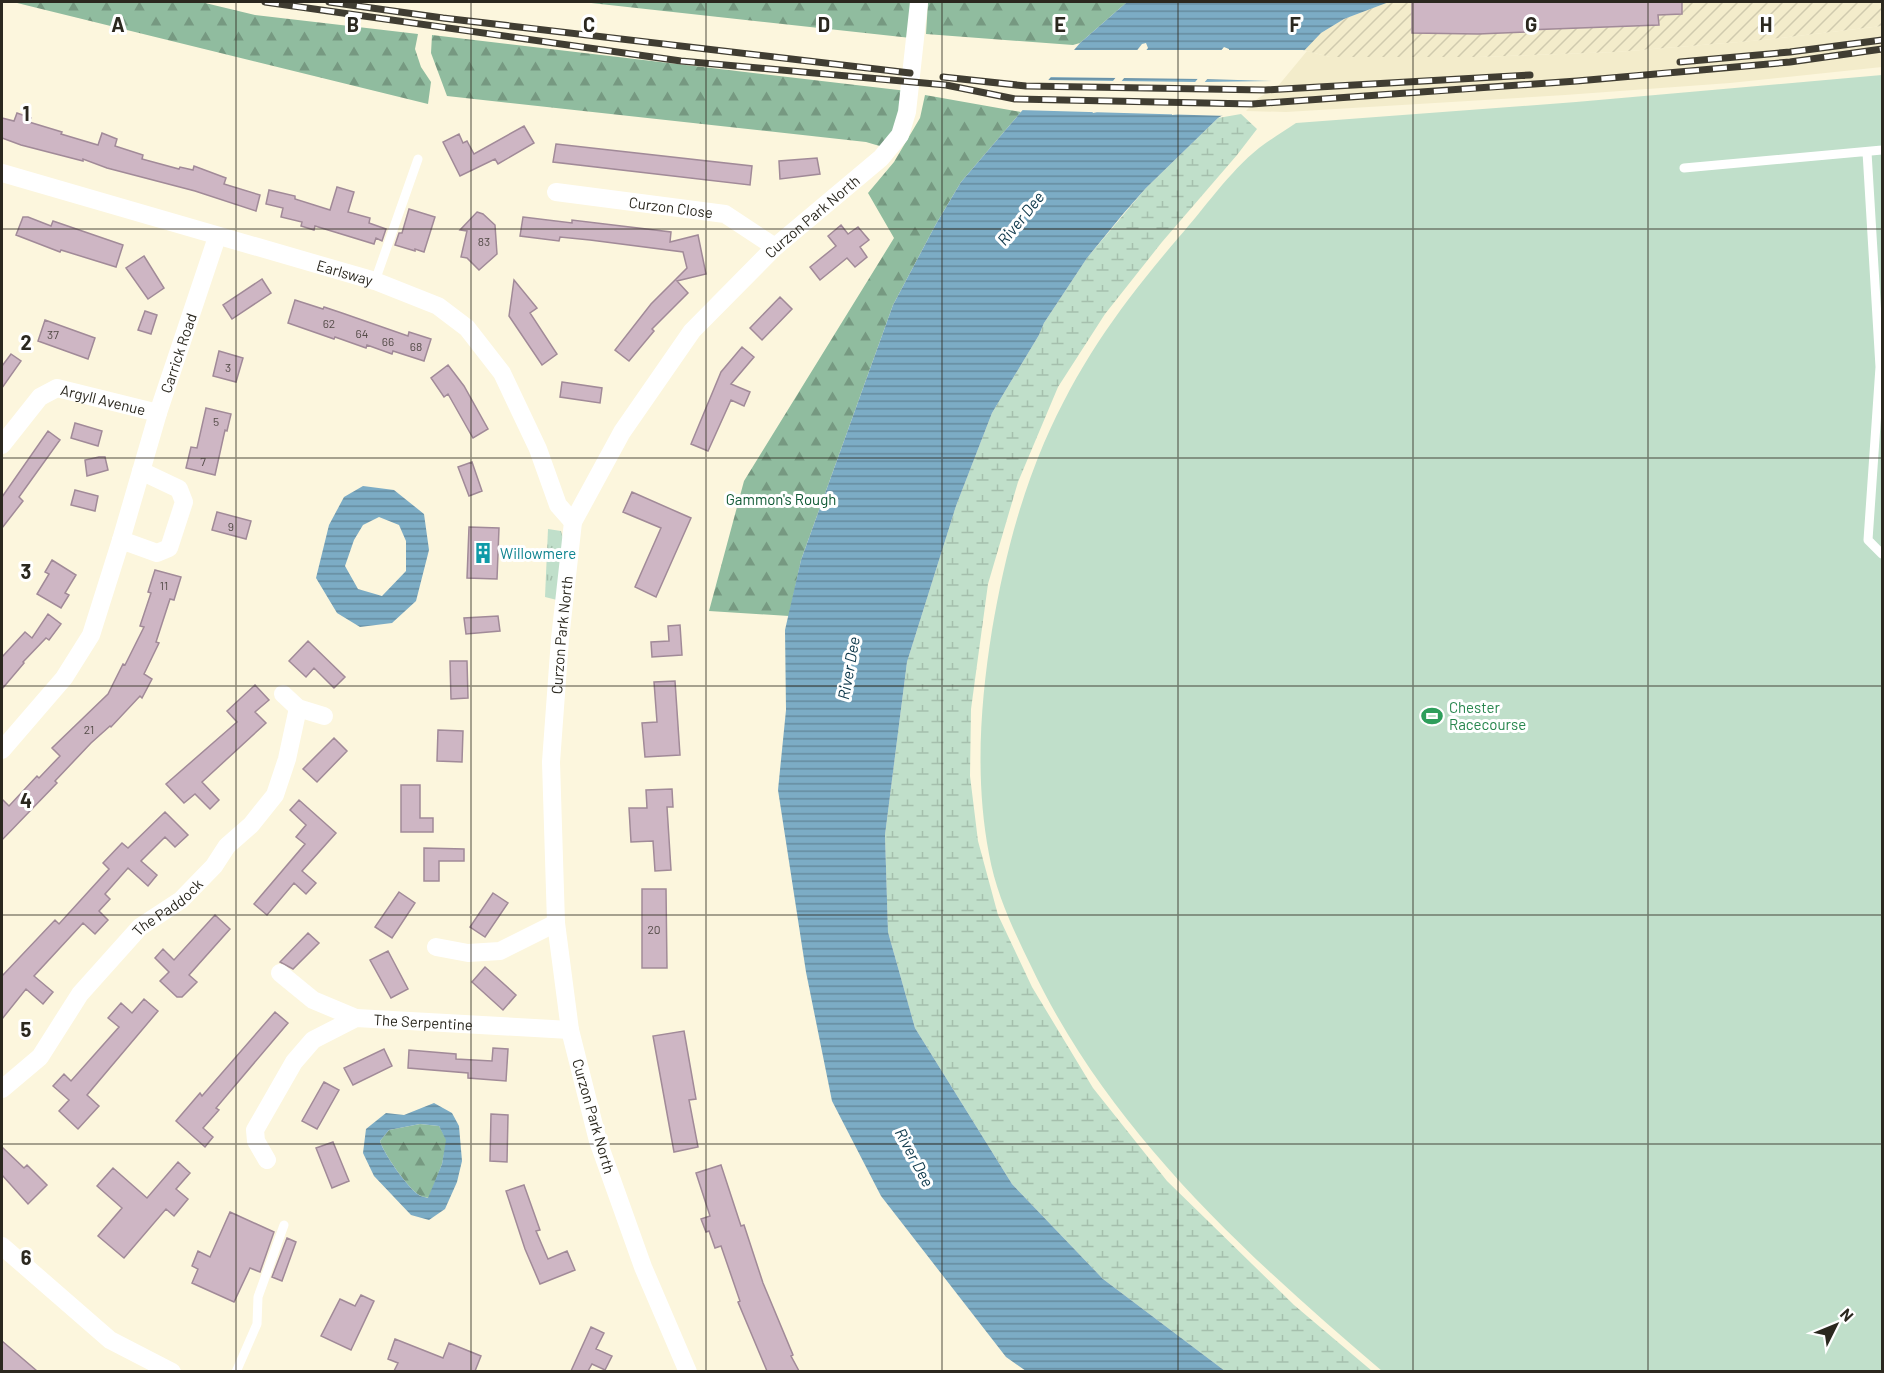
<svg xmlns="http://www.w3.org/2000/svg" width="1884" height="1373" viewBox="0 0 1884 1373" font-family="Barlow,sans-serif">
	<defs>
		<pattern id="industrial-furrows" width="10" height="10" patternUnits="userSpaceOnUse" patternTransform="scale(1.5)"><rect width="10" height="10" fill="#f3eccb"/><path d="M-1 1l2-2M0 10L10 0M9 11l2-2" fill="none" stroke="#d0caae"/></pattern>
		<pattern id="grass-tufts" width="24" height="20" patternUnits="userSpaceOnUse" patternTransform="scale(1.5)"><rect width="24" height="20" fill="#c0dfca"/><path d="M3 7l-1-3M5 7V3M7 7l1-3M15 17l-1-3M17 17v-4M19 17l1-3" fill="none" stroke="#a5bfad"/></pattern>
		<pattern id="forest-firs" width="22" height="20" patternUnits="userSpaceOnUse" patternTransform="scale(1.5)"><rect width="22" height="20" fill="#90bc9f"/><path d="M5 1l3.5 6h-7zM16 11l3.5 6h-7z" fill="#769981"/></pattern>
		<pattern id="wetland-marsh" width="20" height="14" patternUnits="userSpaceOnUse" patternTransform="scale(1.5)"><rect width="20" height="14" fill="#c0dfca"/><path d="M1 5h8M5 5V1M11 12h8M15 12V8" fill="none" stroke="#a5bfad"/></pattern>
		<pattern id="water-rules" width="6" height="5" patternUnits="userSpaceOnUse" patternTransform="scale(1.5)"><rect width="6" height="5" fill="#7cacc5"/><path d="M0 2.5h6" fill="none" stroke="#668c9f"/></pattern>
	</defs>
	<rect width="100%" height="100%" fill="#fcf6dd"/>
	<!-- built -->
	<path fill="#f3eccb" d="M1882,26v41l-152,16 -165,12 -279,17 -40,-1 57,-61 27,7h148l138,-5 147,-12z"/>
	<!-- industrial -->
	<path fill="url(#industrial-furrows)" d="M1389,2h493v24l-119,14 -147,12 -138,5h-148l-27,-7 18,-17 23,-14z"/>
	<!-- grass -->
	<path fill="url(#grass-tufts)" d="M548,529l13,2 5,19 -9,50 -12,-3z"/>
	<!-- forest -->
	<path fill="url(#forest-firs)" d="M13,2h188l54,13 163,19 -3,15 6,18 10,15 -3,22z
		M582,2h329v36z
		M928,2h199l-47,41 -7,2 -147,-11z
		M432,35l475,56 -6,39 -18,17 -17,-5 -419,-46 -16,-43z
		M925,95l96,17 -60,70 -25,42 -43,81 -92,255 -12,56 -80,-5 35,-130 150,-243 -26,-45 26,-31 26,-44z
		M420,1124l19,2 8,14 -5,24 -13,34c-3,-1 -7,-1 -10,-3 -12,-8 -35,-41 -39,-54l9,-11z"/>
	<!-- wetland -->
	<path fill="url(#wetland-marsh)" d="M1241,114l16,15 -20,26 -75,87 -57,72 -47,73 -40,95 -30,102 -17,125 -1,67 8,65 20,74 34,72 61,101 74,93 127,124 78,66h-147l-122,-92 -91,-95 -97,-156 -27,-96 -3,-97 22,-173 49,-156 36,-93 47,-78 5,-12 43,-65 59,-70 72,-70z"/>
	<!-- garden -->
	<path fill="#c0dfca" d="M1882,75v1296h-500c-136,-116 -273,-240 -351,-405 -17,-35 -35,-72 -42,-112 -14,-74 -9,-149 3,-224 11,-64 26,-126 52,-187 36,-82 77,-138 135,-206 25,-28 50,-65 80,-89 12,-9 25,-17 37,-25l280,-21z"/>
	<!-- water -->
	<path fill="url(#water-rules)" fill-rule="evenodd" d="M1127,2h262l-45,17 -23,14 -21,22 -24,29 -58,34 -72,70 -23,26 -36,44 -43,65 -5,12 -47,78 -36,93 -49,156 -22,173 3,97 27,96 97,156 91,95 122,92h-199l-20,-14 -125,-161 -49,-95 -26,-129 -28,-182 8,-80 -1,-80 16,-70 92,-255 43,-81 25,-42 119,-139zM1146,43l2,5 -51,64 -4,1 -2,-4 51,-65zM1224,47l5,2v4l-51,61 -6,1v-5z
		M363,486l31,4 30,24 5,36 -13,51 -24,22 -32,4 -23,-14 -21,-35 13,-53 15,-28zM379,517l20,8 7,16v30l-24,25 -24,-7 -13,-23 9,-26 9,-15z
		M434,1103l18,10 7,13 3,35 -5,21 -12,27 -16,11 -18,-5 -37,-39 -11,-23 3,-24 20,-16 18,2zM420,1124l19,2 7,14 -4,24 -14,34c0,0 -8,-2 -9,-3 -12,-8 -35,-41 -39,-54l9,-11z"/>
	<!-- pier -->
	<path fill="#fcf6dd" d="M1070,50h71l-22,28 -73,-1z
		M1142,50h161l4,1 -29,35 -49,30 -210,-6 25,-30 73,1 -23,29 24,-29 81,1 -24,31 27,-31 72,-1 -71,-2 23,-27 -1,-2 -24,29 -81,-1z"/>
	<!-- building -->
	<path fill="#ceb6c4" stroke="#a18a98" stroke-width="1.5" d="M1412,2h270v12l-24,1 1,10 -133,5v2l-48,2 -66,-1z
		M17,113l14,5 -2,4 33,10 -1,2 37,11 4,-12 15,6 -2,7 28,9 -1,4 37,10 1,-2 13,3 1,-4 32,12 -2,6 36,11 -4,16 -61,-20 -88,-23 -24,-9v2l-62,-16 -19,-7v-20l12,3z
		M524,126l10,17 -36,21 -3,-5 -35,17 -17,-34 16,-8 4,9 4,-2 7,13z
		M556,144l196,22 -2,19 -197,-23z
		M817,158l3,16 -40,5 -1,-18z
		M337,187l17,5 -6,20 22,6 -1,5 17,6 -4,12 -6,-3 -2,6 -59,-18 -1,4 -13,-4 1,-4 -21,-5 2,-9 -17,-4 3,-14 26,6v3l35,11z
		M409,209l26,8 -11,35 -9,-3v2l-20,-6 4,-12h3z
		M477,212l6,2 12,11 2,29 -18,16 -12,-12 -6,-1 6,-26 -7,-1z
		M23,217h5l23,9 2,-5 70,24 -7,22 -55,-17 -1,2 -44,-17z
		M523,217l49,6v-3l99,12 -1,10 28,-7 8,39 -29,7 11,12 -36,36 2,2 -25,30 -14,-11 36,-46 36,-36 -4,-16 -93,-12 -30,-3 -1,4 -39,-5z
		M841,225l7,9 10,-7 11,13 -9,7 7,10 -12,10 -8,-9 -27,22 -10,-13 26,-21 -8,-10z
		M144,256l20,32 -16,11 -22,-31z
		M262,279l9,14 -39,26 -9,-14z
		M514,280l23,28 -7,5 27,41 -15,11 -33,-49z
		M780,297l12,12 -30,31 -12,-12z
		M295,300l28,9 1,-2 18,6 66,23 1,-4 22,7 -7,22 -31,-10 -1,3 -25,-9 -1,3 -31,-11 -1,2 -46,-16z
		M145,311l12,4 -6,19 -13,-4z
		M45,320l50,18 -7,21 -50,-18z
		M742,347l12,10 -23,27 19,8 -6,14 -13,-6 -23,51 -17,-7 30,-72z
		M219,351l24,7 -7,24 -23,-6z
		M11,354l10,7 -19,27v-22z
		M448,365l16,21 24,43 -15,9 -25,-44 -4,3 -13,-19z
		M562,382l40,6 -2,15 -40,-6z
		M206,408l25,6 -4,17 -2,-1 -10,45 -29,-7 5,-21 6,1z
		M75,423l27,8 -4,15 -27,-8z
		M48,431l12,9 -41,57 4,4 -21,27v-31z
		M99,457h6l3,13 -21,6 -2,-16z
		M472,462l10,29 -13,5 -11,-29z
		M75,490l23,6 -3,15 -24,-6z
		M632,492l59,26 -35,79 -21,-10 26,-59 -38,-16z
		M217,512l34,9 -5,18 -34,-9z
		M469,527l30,1 -2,51 -30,-1z
		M52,560l24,15 -11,18 4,2 -8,13 -24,-14 12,-20 -4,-2z
		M155,570l26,7 -7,23 -4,-1 -14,43 3,1 -15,31 8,5 -10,19 -2,-2 -29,31 -1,-1 -19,17 -36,38 2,2 -55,57v-41l7,7 28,-30 2,2 21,-22 -8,-8 56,-54 15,-30 2,1 19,-38 -4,-1 11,-33 -3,-1z
		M48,614l13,10 -12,16 -3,-2 -23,24 1,1 -22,26v-32l23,-25 7,6z
		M498,616l2,15 -34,3 -2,-16z
		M680,625l2,30 -30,2 -1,-15 18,-1 -1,-15z
		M308,641l37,36 -11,11 -20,-20 -8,9 -17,-16z
		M450,661h17l1,37 -17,1z
		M675,681l5,74 -35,2 -3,-34 15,-1 -3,-40z
		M255,685l14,15 -14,12 11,11 -64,59 17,18 -9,9 -15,-15 -11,9 -18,-19 71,-62 -10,-11z
		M438,730l25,1 -1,31 -25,-1z
		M334,738l13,13 -30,31 -14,-13z
		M401,785h19v33h13v14h-32z
		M672,789l1,18h-6l4,63 -16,1 -2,-30 -22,1 -2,-34h18l-1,-18z
		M299,800l37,33 -34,38 14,12 -10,11 -12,-11 -27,32 -13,-11 51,-60 -9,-7 10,-12 -16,-15z
		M165,812l23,23 -13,12 -10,-10 -24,24 16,14 -9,11 -20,-18 -23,26 5,5 -11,12 9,9 -13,14 -12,-11 -49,53 19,16 -10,12 -17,-15 -24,30v-43l53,-56 4,4 50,-55 -6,-6 19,-20 6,5z
		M424,848l40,1v12h-25v20h-15z
		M642,889h24l1,79h-25z
		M399,892l16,11 -23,35 -17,-11z
		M493,893l15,10 -23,34 -15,-10z
		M215,915l15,14 -41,46 8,7 -15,15h-5l-17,-16 9,-9 -14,-14 8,-9 11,11z
		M308,933l11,10 -26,26 -13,-7z
		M388,951l20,38 -17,9 -21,-38z
		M485,967l31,28 -13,15 -31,-28z
		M144,999l14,12 -71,84 12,11 -21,23 -19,-18 10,-11 -16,-14 11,-12 7,7 48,-54 -11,-9 13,-15 11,10z
		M275,1012l13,11 -72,85 3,2 -16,18 10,9 -8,10 -29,-26 24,-28 2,3z
		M684,1031l12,68 -7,1 9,47 -24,5 -21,-116z
		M493,1048l15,1 -2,32 -38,-3v-5l-60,-5 1,-18 47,4v5l36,2z
		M384,1049l8,17 -39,19 -9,-17z
		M324,1082l15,8 -22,39 -15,-8z
		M491,1114l17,1 -1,47 -17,-1z
		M333,1142l16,39 -17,7 -16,-40z
		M2,1147l22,21 3,-3 20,20 -19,19 -26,-29z
		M178,1162l12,11 -14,16 12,10 -14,17 -8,-7 -42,49 -26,-22 24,-28 -25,-22 16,-18 34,30z
		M721,1165l20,61 3,-1 19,58 30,72 -2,1 8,15h-32l-29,-69 2,-1 -19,-55 -6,2 -6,-17 -3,1 -5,-13 9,-3 -14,-43z
		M524,1185l16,45 -4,1 12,28 19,-8 8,19 -35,14 -15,-35 -19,-58z
		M230,1212l44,20 -14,40 -10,-4 -16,34 -42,-19 6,-14 -6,-3 6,-15 12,6z
		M287,1238l9,4 -14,39 -10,-4z
		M361,1295l13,6 -23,49 -30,-14 19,-37 15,7z
		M591,1327l13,6 -8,16 16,7 -7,14 -13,-6 -4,7h-17z
		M395,1339l48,19 6,-15 32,13 -6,15h-81l4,-8 -10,-4z
		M2,1341l35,30h-35z"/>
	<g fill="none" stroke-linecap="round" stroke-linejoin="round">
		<!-- lane -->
		<path stroke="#fff" stroke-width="9" d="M1867,152l13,215 -12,173 14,14
			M1684,168l198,-18
			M375,281l43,-122
			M236,1372l21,-48 1,-27 26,-72"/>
		<!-- street -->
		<g stroke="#fff" stroke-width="18">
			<path id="s1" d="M2,173l373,108 63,25 29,22 35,45 36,76 20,56 15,17"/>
			<path id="s2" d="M556,192l169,22 50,33"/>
			<path id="s3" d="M2,445l38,-48 17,-9 101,25"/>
			<path d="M121,540l36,13 12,-5 15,-46 -5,-13 -38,-18"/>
			<path d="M283,694l15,14 26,8"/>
			<path id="s4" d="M2,750l62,-72 27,-43 30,-95 37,-127 59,-176"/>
			<path d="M436,947l32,6 32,-2 56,-28"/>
			<path d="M280,973l33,27 43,18"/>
			<path id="s5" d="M2,1089l38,-32 40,-63 60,-67 41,-27 33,-34 13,-20 24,-21 24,-30 12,-36 11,-51"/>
			<path id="s6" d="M267,1160l-11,-19 -1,-11 39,-68 19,-22 43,-22 214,12"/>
			<path d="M2,1246l108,94 62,32"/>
			<path id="s7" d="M688,1372l-45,-105 -45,-126 -28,-111 -14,-107 -5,-161 9,-123 13,-117 49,-90 70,-101 83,-84 106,-89 19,-23 7,-23 12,-110"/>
		</g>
		<defs>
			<path id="rail" d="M265,2l416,59 265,24 69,14 237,5 325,-23 213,-19 92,-13
				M329,2l114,16 467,55
				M1680,62l110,-10 92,-12
				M943,77l83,9 239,4 265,-15"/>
		</defs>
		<!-- rail casing -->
		<use href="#rail" stroke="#403d32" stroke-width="7"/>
		<!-- rail -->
		<use href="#rail" stroke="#fff" stroke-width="4.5" stroke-dasharray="14" stroke-linecap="butt"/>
	</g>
	<!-- grid -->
	<path fill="none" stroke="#2b281f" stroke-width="1.5" stroke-opacity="0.55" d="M236,2v1370M471,2v1370M706,2v1370M942,2v1370M1178,2v1370M1413,2v1370M1648,2v1370M2,229h1880M2,458h1880M2,686h1880M2,915h1880M2,1144h1880"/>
	<!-- icons -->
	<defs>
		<symbol id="building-bare" viewBox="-9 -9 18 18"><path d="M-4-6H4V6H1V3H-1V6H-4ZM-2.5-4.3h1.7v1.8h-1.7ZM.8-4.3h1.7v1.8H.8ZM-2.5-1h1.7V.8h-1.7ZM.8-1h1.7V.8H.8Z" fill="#0f9aa8" stroke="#fff" stroke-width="2.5" paint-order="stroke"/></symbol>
		<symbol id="stadium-bare" viewBox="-9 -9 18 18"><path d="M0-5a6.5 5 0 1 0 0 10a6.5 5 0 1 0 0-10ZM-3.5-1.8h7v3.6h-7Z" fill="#2e9e5b" stroke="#fff" stroke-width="2.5" paint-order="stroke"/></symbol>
	</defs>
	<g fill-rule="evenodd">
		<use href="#building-bare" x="468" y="538" width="30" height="30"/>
		<use href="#stadium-bare" x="1417" y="701" width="30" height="30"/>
	</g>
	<g text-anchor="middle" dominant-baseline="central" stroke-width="6" stroke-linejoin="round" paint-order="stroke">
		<!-- number labels -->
		<g font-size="12" fill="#544c48">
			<text x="484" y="241">83</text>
			<text x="329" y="323">62</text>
			<text x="362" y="333">64</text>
			<text x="53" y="334">37</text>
			<text x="388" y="341">66</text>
			<text x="416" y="346">68</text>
			<text x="228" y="367">3</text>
			<text x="216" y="421">5</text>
			<text x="203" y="461">7</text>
			<text x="231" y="526">9</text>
			<text x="164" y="585">11</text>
			<text x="89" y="729">21</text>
			<text x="654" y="929">20</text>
		</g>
		<!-- street labels -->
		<g font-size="15" fill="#2b281f" stroke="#fff">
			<text stroke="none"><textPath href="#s2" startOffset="116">Curzon Close</textPath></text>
			<text stroke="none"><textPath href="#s7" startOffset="1264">Curzon Park North</textPath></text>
			<text stroke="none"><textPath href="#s1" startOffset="357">Earlsway</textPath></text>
			<text stroke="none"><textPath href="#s4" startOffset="441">Carrick Road</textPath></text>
			<text stroke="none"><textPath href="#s3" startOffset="128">Argyll Avenue</textPath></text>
			<text stroke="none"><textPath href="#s7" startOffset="759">Curzon Park North</textPath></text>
			<text stroke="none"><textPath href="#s5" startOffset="248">The Paddock</textPath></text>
			<text stroke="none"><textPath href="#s6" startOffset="256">The Serpentine</textPath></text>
			<text transform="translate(594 1116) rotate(74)">Curzon Park North</text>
		</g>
		<!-- park labels -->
		<g font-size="15" fill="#0d5833" stroke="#fff">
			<text x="781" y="499">Gammon's Rough</text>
		</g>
		<!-- culture labels -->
		<g font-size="15" fill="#0d838f" stroke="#fff" text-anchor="start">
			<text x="500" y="553">Willowmere</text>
		</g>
		<!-- leisure labels -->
		<g font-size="15" fill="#27864d" stroke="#fff" text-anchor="start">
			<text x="1449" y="707">Chester<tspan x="1449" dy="17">Racecourse</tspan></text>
		</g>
		<!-- water labels -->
		<g font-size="16" font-style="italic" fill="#093447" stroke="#fff">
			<text transform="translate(1020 218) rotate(-51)">River Dee</text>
			<text transform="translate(848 668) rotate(-80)">River Dee</text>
			<text transform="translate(915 1157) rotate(62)">River Dee</text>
		</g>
	</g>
	<g font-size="20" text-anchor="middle" font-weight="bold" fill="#2b281f" stroke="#fff" stroke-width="6" stroke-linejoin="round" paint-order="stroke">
		<text x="118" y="32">A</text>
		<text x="353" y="32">B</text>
		<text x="589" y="32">C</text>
		<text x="824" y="32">D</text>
		<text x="1060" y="32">E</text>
		<text x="1295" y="32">F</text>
		<text x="1531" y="32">G</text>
		<text x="1766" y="32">H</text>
		<text x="26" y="121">1</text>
		<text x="26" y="350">2</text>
		<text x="26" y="579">3</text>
		<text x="26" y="808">4</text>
		<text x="26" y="1037">5</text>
		<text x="26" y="1265">6</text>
	</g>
	<!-- border -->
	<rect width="1884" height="1373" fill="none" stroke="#2b281f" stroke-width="6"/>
	<!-- north arrow -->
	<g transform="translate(1836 1325) rotate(47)" stroke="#ffffff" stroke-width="4.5" paint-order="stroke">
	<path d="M0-4.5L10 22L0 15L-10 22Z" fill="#2b281f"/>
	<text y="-9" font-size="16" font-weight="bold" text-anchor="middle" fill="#2b281f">N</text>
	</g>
</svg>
